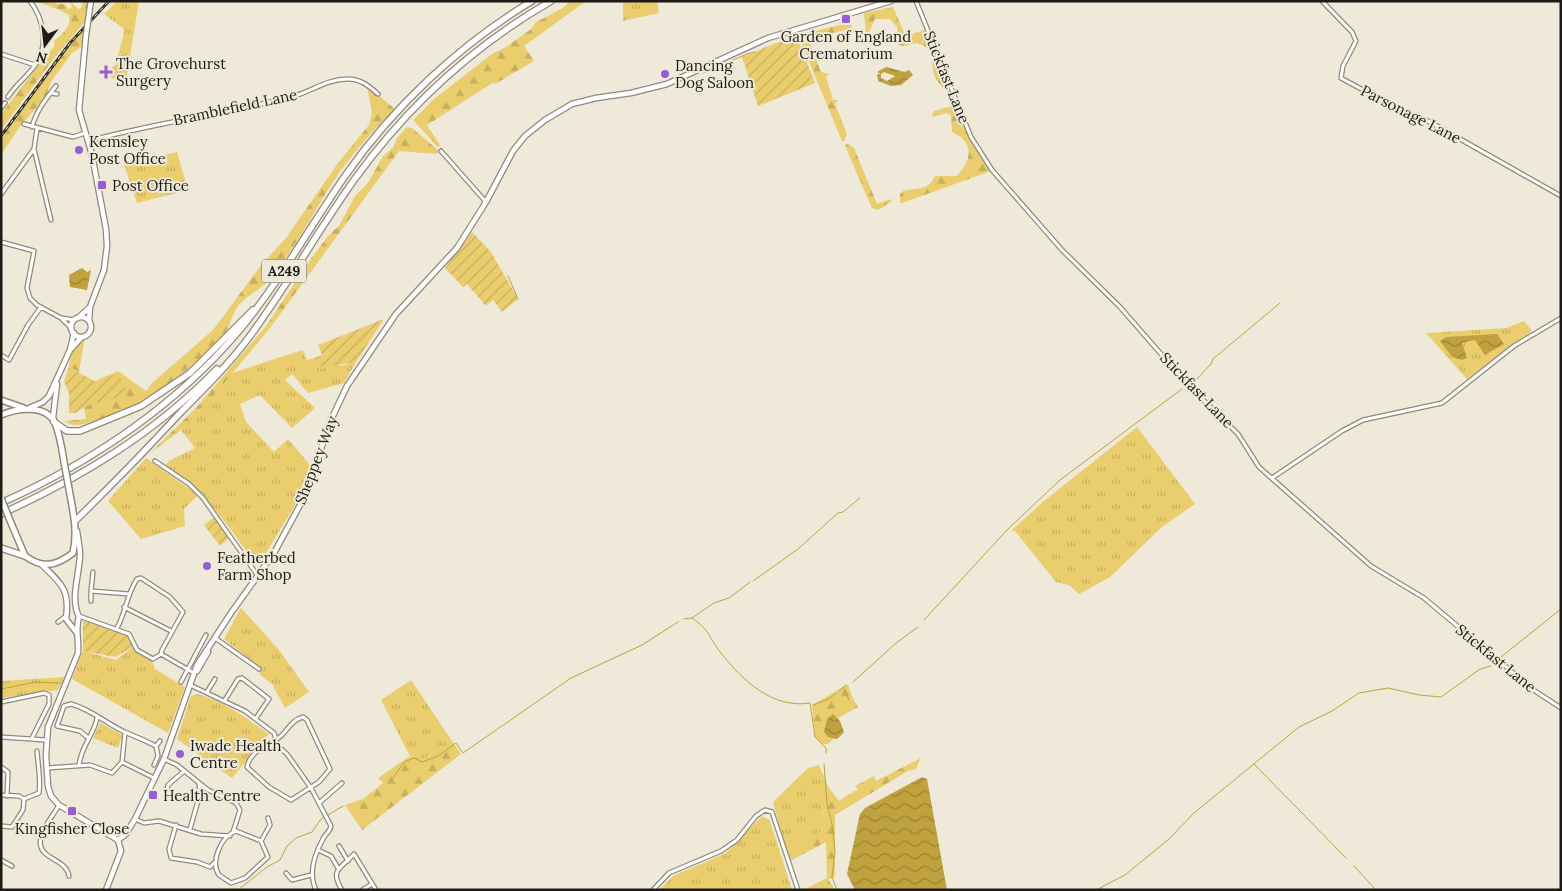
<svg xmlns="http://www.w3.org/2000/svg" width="1562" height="891" viewBox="0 0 1562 891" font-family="Lora,serif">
	<defs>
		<pattern id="grass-tufts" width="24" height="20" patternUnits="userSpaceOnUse" patternTransform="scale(1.25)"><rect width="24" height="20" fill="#eacd6c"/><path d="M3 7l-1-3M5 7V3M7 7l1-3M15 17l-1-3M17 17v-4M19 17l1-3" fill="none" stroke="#c8af5d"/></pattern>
		<pattern id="forest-firs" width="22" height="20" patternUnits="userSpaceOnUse" patternTransform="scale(1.25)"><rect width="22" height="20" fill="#eacd6c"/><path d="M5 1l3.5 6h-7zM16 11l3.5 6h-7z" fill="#c8af5d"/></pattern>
		<pattern id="garden-furrows" width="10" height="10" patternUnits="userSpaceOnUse" patternTransform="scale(1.25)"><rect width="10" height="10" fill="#eacd6c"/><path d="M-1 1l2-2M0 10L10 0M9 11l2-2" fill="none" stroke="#c8af5d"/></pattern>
		<pattern id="water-waves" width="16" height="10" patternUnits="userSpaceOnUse" patternTransform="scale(1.25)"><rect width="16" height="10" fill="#bfa23d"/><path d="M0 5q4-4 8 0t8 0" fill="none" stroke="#9b8332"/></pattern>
	</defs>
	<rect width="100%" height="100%" fill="#eee9d9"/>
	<!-- grass -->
	<path fill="url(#grass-tufts)" d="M117,1h22l-13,80 -15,-3 1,-11 4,-2c2,-13 7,-23 8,-36l-20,-15z
		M623,1h34l2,12 -36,8z
		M177,152l11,38 -51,13 -13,-38z
		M1524,321l8,10 -65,48 -41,-46 81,-5z
		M303,350l4,10 7,-2 8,11 12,-6 7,3 15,-4 -12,21 -36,10 -16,-19 -7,6 30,28 -23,20 -32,-33 -20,9 6,18 28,30 14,-13 22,26 -16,42 -34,56 -6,-1c-29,-41 -46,-67 -89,-96l4,-5 26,-13 -14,-18 51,-57z
		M1137,427l58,77 -32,22 -53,51 -31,17 -10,-9 -13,-3 -41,-51h-4l33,-30z
		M146,458l52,37 -14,14 1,17 -44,13 -33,-38z
		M241,608l38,42 30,42 -24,16 -13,-24 -13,-10 3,-5 -38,-30z
		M133,647l2,5 17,9 3,8 30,18 -17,46 -96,-54 11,-28 33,9z
		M65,677l-7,13 -57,8v-17z
		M411,680l41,61 -29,18 -13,-3 -29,-56z
		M197,694c27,7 49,24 72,40l-37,44 -55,-39 14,-43z
		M100,723l23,12 -5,13 -25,-10z
		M819,765l10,23 -6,21 2,20 -39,21 -13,-48 35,-34z
		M762,816l8,5 22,69h-133l14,-14 53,-23z"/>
	<!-- forest -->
	<path fill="url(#forest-firs)" d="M33,1h22l2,3h8l3,5 4,-2 -2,-6 8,8 3,-1 2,-7h6l-5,22 -29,34 -54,73v-16l44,-57 -3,-5 5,2 7,-7v-6c8,-6 18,-15 15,-26 -12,-7 -25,-11 -36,-14z
		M570,1h16l-62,45 10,15 -39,23 -1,-2 -67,43 13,20 -2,2 -25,-27 21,-21 58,-45 14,-7 24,-17 6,-8 27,-14z
		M893,7l13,30 20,-8 44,109 21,33 -89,32h-2v-9l3,-3c15,-4 24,1 32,-15h22c15,-17 18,-33 -5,-44l-1,-16 -4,-3 -14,4 -1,-2 2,-4 15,-4 4,-4 -4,-11c-6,-4 -16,-13 -16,-22 -2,-15 1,-21 -16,-27l-13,3 -5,-1 -2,-18 -7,-8h-15l-7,16 -2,-2 -2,-20z
		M848,23l4,3 -2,3 -36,8 -5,4 12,31 8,2 -3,3 7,23h5l-3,4 12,30 -3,7h-2l-44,-106z
		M82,31l2,1 -3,15 -9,6 -22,30 -3,13 -26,29 -20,30v-16l4,-6 60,-83z
		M367,86l28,23c-26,25 -51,54 -69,84 -18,30 -34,59 -56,86 -9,11 -26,17 -34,30 -4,7 -6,17 -11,24 -32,36 -78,73 -126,86 -12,4 -23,10 -35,2l22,-2 -2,-11 8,-5h14l20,-11 -31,-11 23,-10 28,20 5,-7 62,-54 49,-66 24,-26 52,-75 31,-38 3,-12z
		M407,127l5,1 26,22v4l-39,-3 -129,177 -50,60 -39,42 -32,24 47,-46 70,-82 47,-70 16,-21 10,-9 16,-30 13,-13 15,-27 10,-8 4,-10z
		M848,144l6,4 23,56 14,-5 1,2 -14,9 -6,-2 -24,-55 -3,-8z
		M85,336l-6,36 -10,-5c1,-12 6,-24 16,-31z
		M848,684l5,15 5,8 -20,11 6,14 -7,7h-4l-5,5h-6l-7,-7 -3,-32z
		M452,741l9,13 -99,76 -17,-25 18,-6 20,-16 -5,-5 32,-22 13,3z
		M921,758l-5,11 -8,2 -73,44v62l-7,2 7,11h-32l24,-12 -1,-36 -36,19 -4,-11 39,-21 -2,-20 6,-21 10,13 19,-12 -3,-3 19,-10 2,5z"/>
	<!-- garden -->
	<path fill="url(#garden-furrows)" d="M796,35l19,48 -57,23 -16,-49z
		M472,232l19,20 27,47 -16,13 -9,-12 -7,6 -19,-22 -4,3 -18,-19z
		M384,319l-28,43c-13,3 -22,2 -34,7l-8,-11 8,-3 -4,-10z
		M69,367l27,15 22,-9 9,19 -21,11h-14l-17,10h-6v-19l-5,-13z
		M216,516l14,21 -10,9 -16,-21z
		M83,621c17,3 47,7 50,26l-18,10 -32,-6z"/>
	<!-- water -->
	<path fill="url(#water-waves)" d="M886,67l19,5 4,-2 4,5 -12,10 -10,1 -13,-5 -1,-7h4v4l6,3 8,-5 -11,-4 -3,2 -4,-2z
		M82,268l5,4 4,-2 -4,20 -17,-3 -1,-12z
		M1497,334l7,10 -19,11 -10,-15 -13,3 5,15 -5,2 -10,-3 -12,-16 6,-4z
		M833,714l7,7 4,11 -7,7 -9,-2 -4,-5 3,-13z
		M922,777l5,2 20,111h-92l-8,-16 13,-60 5,-6z"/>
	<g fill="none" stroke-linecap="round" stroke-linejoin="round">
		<!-- stream -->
		<path stroke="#bfa23d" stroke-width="1" d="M703,73l44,-19 8,-2
			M508,276l10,23
			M1194,382l17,-18 2,-5 67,-56
			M753,581l45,-32 40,-36 5,-1 17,-14
			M692,618l22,-15 15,-5 21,-16
			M684,619l8,-1c19,13 16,19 29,35 22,28 52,56 89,50l5,34 11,11v5
			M924,620l84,-91 52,-49 122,-91
			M1501,657l60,-48
			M853,682l42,-38 23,-17
			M1,689l35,-7 25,1
			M844,689l5,11
			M839,691l7,-6
			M813,705l16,-6 7,-6
			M824,764l3,40 5,20 3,27 -3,26 5,13
			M1254,764l92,94
			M393,778l11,-16 10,-4 8,4 16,-6 18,-13 7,10 108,-75 71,-33 36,-23
			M1354,866l22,24
			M238,890l29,-23 13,-7 7,-14 9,-8 16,-6 9,-13 22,-13
			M1096,890l29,-15 44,-36 25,-26 105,-86 33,-16 27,-18 29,-5 31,7 22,2 39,-28 11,-3"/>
		<defs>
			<path id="minor" d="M916,1l55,136 21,33 70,80 58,57 68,78 50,49 21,33 112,99 53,32 111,93 26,17
				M1322,1l30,31 4,9 -13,25 -2,12 53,29 36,15 131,74
				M1,54l34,11
				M51,93l6,1
				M8,97c8,-13 20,-21 28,-33 13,-20 7,-46 -6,-63
				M1,108l4,-5
				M24,124l49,13 12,-4
				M32,127c4,-16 14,-28 24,-41
				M88,141c67,-18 136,-27 203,-44 20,-5 35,-18 57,-18 13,0 21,7 30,15
				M34,149l17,71
				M441,151l45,51
				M1,194l33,-45 3,-20
				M1,242l33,9 -7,37 3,10 7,7 24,13 11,11
				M62,318l12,2
				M1,355l8,5 19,-35 13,-18
				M155,461l34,23 14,14 55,78
				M1272,478l70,-47 21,-11 79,-17 72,-57 47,-28
				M93,572l-2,19 38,3
				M91,601v-10
				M124,607l47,24
				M79,616l50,18 8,16 16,9 8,-5 1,-4 21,-38 -13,-15 -29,-19 -4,1c-11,17 -11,33 -20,49
				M58,622l8,-6
				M215,638l44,31
				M161,654l33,19
				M181,682l25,-47
				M190,685l55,26 29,22 4,13 9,8 24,34 20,38c-1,6 -6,8 -8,13 -9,16 -15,34 -7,51
				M207,692l8,-13
				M225,700l13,-21 4,-1 27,21 -13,19
				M1,702l43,-9 5,2v9l-17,34
				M303,717l4,3 23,49 -11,13 -28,18 -22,-13 -22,-20c4,-19 24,-21 35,-32 7,-7 10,-15 21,-18z
				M1,737l45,3
				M87,737l-7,-6 -23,-5 7,-20 7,-2c20,5 37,21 56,29 10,4 19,8 29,13
				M164,759l13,6 31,25 28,13 4,7 -7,22
				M122,762l32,16
				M79,765c2,-19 15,-30 18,-47
				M154,765l4,-9 -2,-10 4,-5
				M1,767l7,5 -1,24
				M47,768l43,-3 22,8 10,-11 3,-29
				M167,789l1,-4 15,-13
				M1,795l18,1 5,3 15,-6c2,-13 -1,-28 -2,-42
				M319,803l23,-20
				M59,805c-6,11 -15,20 -18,32 -6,23 25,20 28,39
				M135,819l9,4 15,-2 42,13 29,2
				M176,825l-7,24 2,9 26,4 13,5 4,-4
				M1,826l11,1 11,-17 1,-11
				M190,829l10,-35 -1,-10
				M236,831l25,10 7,16 -23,21 -14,5 -12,-8c-9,-13 2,-39 17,-44z
				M261,841l9,-16 -2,-7
				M339,846l9,15
				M318,850l13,6 7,12
				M1,860l11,6
				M286,873l6,7 19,-5
				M342,890c-13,-21 -1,-21 12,-36l22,36
				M362,890l10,-6
				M653,890l16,-17 52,-22 16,-11 19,-24 9,-6 7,2 26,78"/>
			<path id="tertiary" d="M90,7l1,-6
				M86,35l-7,75 13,45 14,74 1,17 -3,24 -14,37 -1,14
				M71 327a10 10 0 1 1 20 0a10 10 0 1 1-20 0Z
				M78,318l12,-11
				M70,350l12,-13
				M27,409l16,-7 6,-6 21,-46 4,-17
				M54,421l-1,-4 4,-33
				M77,531c1,8 3,16 3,24 -1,22 -10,43 -1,62 -4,12 0,23 -1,36l-30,74 -2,28 2,31 3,10 8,9 59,35
				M42,565c20,19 28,25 24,54l10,13
				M197,671l11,-19
				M118,840l8,-6 9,-15 29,-60 33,-94 34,-52 43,-60 32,-59 24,-72 17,-36 49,-72 61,-66 29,-46 27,-51 12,-15 20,-16 27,-16 24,-6 35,-5 36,-9 101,-46 123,-37
				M106,890l15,-39 -3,-11"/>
			<path id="secondary" d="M1,400l23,8
				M1,415c16,-7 45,-11 54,8 5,12 7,26 9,39
				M9,518l16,38c18,13 31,10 48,-3 5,-23 0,-41 -4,-64"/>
			<path id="trunk" d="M54,422l13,9h13l61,-25 49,-33 63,-63
				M1,503c91,-41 172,-95 237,-171 41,-49 71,-104 107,-156 49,-70 114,-131 187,-175
				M1,514c81,-37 154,-81 216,-145
				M76,520c36,-35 71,-71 105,-108 23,-23 46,-46 66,-72 39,-52 70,-108 107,-160 52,-72 119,-134 197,-179
				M1,548l24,8"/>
		</defs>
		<!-- minor casing -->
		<use href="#minor" stroke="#8e8a7b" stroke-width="5.5"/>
		<!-- tertiary casing -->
		<use href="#tertiary" stroke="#8e8a7b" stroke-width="7"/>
		<!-- secondary casing -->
		<use href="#secondary" stroke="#8e8a7b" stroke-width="8"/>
		<!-- trunk casing -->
		<use href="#trunk" stroke="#8e8a7b" stroke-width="8"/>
		<!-- minor -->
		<use href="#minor" stroke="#fff" stroke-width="3"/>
		<!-- tertiary -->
		<use href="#tertiary" stroke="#fff" stroke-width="4.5"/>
		<!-- secondary -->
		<use href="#secondary" stroke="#fff" stroke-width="5"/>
		<!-- trunk -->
		<use href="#trunk" stroke="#fff" stroke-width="5.5"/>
		<defs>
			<path id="rail" d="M1,136l69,-93 39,-42"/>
		</defs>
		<!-- rail casing -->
		<use href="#rail" stroke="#39372f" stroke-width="3"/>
		<!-- rail -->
		<use href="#rail" stroke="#eee9d9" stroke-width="1" stroke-dasharray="4" stroke-linecap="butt"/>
		<defs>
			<path id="tertiary-bridge" d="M86,35l4,-28"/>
			<path id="secondary-bridge" d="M64,462l5,27
				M1,498l8,20"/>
		</defs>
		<!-- tertiary-bridge casing -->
		<use href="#tertiary-bridge" stroke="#8e8a7b" stroke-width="7" stroke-linecap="butt"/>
		<!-- secondary-bridge casing -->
		<use href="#secondary-bridge" stroke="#8e8a7b" stroke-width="8" stroke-linecap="butt"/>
		<!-- tertiary-bridge -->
		<use href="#tertiary-bridge" stroke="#fff" stroke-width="4.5"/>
		<!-- secondary-bridge -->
		<use href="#secondary-bridge" stroke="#fff" stroke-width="5"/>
	</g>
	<!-- markers -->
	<g fill="#965ed6" stroke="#eee9d9" stroke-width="2">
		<rect x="841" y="14" width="10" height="10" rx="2.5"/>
		<path d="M103.5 64.5h5v5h5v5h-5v5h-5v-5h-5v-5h5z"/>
		<circle cx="665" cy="74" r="5"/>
		<circle cx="79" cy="150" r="5"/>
		<rect x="97" y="180" width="10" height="10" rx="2.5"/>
		<circle cx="207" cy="566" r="5"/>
		<circle cx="180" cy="754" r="5"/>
		<rect x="148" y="790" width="10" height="10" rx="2.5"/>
		<rect x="67" y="806" width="10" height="10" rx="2.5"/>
	</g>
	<g text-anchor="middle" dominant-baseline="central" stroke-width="4" stroke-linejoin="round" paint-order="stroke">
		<!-- shield labels -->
		<rect fill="#eee9d9" stroke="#5c5950" stroke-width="1" x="261.5" y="259.5" width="45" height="23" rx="4"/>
		<g font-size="14" font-weight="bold" fill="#1d1b15">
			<text x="284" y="271">A249</text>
		</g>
		<!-- poi labels -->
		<g font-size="15" fill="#1d1b15" stroke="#eee9d9" text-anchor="start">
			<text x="846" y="36" text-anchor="middle">Garden of England<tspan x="846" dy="17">Crematorium</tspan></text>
			<text x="116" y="63">The Grovehurst<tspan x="116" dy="17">Surgery</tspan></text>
			<text x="675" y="65">Dancing<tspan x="675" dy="17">Dog Saloon</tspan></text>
			<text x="89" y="141">Kemsley<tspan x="89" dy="17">Post Office</tspan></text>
			<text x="112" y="185">Post Office</text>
			<text x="217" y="557">Featherbed<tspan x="217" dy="17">Farm Shop</tspan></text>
			<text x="190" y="745">Iwade Health<tspan x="190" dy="17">Centre</tspan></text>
			<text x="163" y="795">Health Centre</text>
			<text x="72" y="828" text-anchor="middle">Kingfisher Close</text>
		</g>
		<!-- street labels -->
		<g font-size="15" fill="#1d1b15" stroke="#eee9d9">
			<text transform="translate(947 77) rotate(68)">Stickfast Lane</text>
			<text transform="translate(235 107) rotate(-12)">Bramblefield Lane</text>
			<text transform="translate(1411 114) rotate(27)">Parsonage Lane</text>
			<text transform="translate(1197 390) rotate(46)">Stickfast Lane</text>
			<text transform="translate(316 460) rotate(-69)">Sheppey Way</text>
			<text transform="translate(1496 658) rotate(39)">Stickfast Lane</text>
		</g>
	</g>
	<!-- border -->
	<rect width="1562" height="891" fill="none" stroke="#1d1b15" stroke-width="5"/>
	<!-- north arrow -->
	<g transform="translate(45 45) rotate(195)" stroke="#eee9d9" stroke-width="4" paint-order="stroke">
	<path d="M0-4L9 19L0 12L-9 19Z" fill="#1d1b15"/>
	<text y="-8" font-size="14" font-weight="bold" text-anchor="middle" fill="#1d1b15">N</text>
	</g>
</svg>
